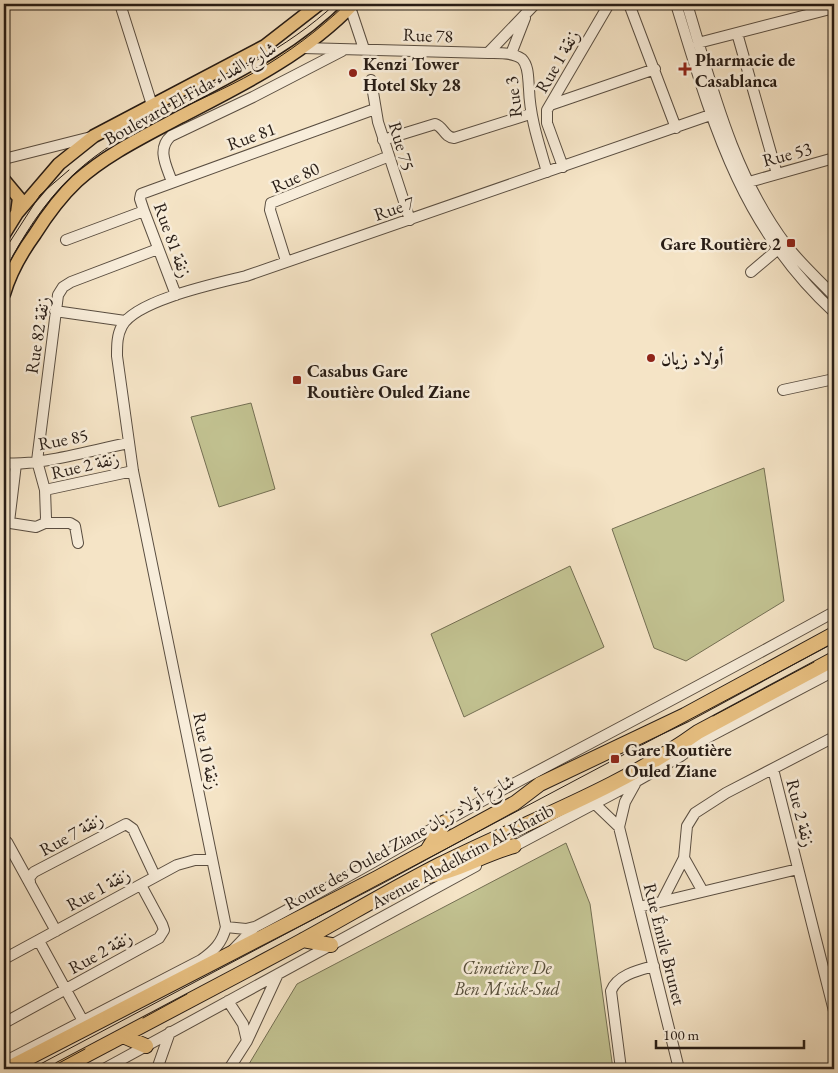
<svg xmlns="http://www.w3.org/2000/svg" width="838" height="1073" viewBox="0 0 838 1073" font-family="'EB Garamond',Amiri,serif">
	<rect width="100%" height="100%" fill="#f5e4c6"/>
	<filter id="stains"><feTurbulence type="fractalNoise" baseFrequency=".004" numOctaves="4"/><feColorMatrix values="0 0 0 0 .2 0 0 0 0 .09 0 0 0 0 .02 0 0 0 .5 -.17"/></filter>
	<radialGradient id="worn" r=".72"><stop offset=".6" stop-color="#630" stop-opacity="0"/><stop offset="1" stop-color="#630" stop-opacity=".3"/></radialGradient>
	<!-- green -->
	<path fill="#c2c291" stroke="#746f53" d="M251,403l24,86 -56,18 -28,-90z
		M764,468l20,133 -98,60 -32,-13 -42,-119z
		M570,566l34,81 -140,70 -33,-83z
		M566,843l24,61 23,165h-367l51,-85z"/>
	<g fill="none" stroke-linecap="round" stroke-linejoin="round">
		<defs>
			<path id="minor" d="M120,4l32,101
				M629,4l47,124
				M676,4c36,117 64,222 158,308
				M687,4c25,83 46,171 100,242 14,18 32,34 47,50
				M350,7l14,42
				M737,33l40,141
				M698,43l136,-35
				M303,48l185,5c10,0 25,-1 34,6 7,7 6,20 7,30 1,29 10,55 18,83
				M488,53l47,-49
				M511,54l14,-36
				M371,80l7,42 32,98
				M550,105l105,-36
				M383,140l52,-16c9,3 9,13 19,14l76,-24
				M4,159l87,-22
				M563,167l-16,-44v-13l62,-106
				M172,182c-5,-15 -16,-33 -1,-46l82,-39 89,-46
				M749,182l85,-24
				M66,240l78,-29
				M286,261l-16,-51 1,-7 116,-46
				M751,272l26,-22
				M176,295l-32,-84 -4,-12 1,-5 234,-85
				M55,311l70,10
				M783,390l51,-11
				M4,463c31,4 92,-14 125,-20
				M45,490l88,-19
				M4,522l32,5 9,-4h25l5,3 3,17
				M9,522l7,-58
				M45,523l1,-5 -1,-28 -8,-29 21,-166 5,-8 8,-5 87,-33
				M773,769l61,242
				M635,784l-10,18 -6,25 60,242
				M595,804l24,23
				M7,842l49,89
				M509,849l128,-68 44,-25 22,-16 131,-69
				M684,858l18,32
				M30,882l-1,-4 5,-6 92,-48 7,5 22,47
				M663,899l21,-41 3,-32 8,-13 31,-20 108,-56
				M639,907l159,-38
				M226,927l20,2 8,-2
				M39,941l44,80
				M233,950l22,-23c88,-46 174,-98 262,-145 106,-56 212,-112 317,-170
				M4,959l173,-94 18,-5h17
				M228,1001l15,23 4,17
				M4,1023l155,-85 5,-8 -2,-6 -21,-39
				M4,1062l197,-102c13,-9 21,-17 25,-33l-93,-456 -16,-115c0,-11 0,-21 5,-30 14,-26 96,-43 124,-50l473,-164
				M104,1069l372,-203
				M157,1069l13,-37
				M229,1069l18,-28 31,-67
				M621,1069l-10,-78c6,-16 28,-21 43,-25"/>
			<path id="major" d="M4,180l15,18 -2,15
				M4,234l13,-21 42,-49 35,-28 171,-90 54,-42
				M4,294c6,-21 18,-42 31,-60 12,-19 26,-38 42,-53 30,-27 68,-45 103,-64 62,-32 124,-62 173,-113"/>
			<path id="highway" d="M428,849l17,-27
				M428,876c30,-5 56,-22 86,-30
				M303,940l28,5
				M123,1036l23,10
				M7,1069l370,-191 138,-75 25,-19 145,-69 149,-81
				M60,1069c77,-41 156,-82 234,-124 48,-26 96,-55 145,-80 86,-43 180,-76 259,-133l136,-73"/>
		</defs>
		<!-- minor casing -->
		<use href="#minor" stroke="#5a4e41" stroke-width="12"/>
		<!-- major casing -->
		<use href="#major" stroke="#271c15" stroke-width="15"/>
		<!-- highway casing -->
		<use href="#highway" stroke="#271c15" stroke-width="16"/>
		<!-- minor -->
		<use href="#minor" stroke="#f8edda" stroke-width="10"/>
		<!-- major -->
		<use href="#major" stroke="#eac283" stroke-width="12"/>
		<!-- highway -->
		<use href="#highway" stroke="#eac283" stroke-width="14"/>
		<!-- tram -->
		<path stroke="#271c15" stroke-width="1" d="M168,107c58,-30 119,-58 167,-103
			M4,251l36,-56 29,-25
			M4,273c18,-36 40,-71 70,-99 51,-48 121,-68 181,-102 33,-19 64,-42 91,-68
			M713,716l101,-54
			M143,1018l44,-24
			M31,1069l803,-426
			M48,1069l37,-20"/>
	</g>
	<!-- markers -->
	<g fill="#8f2418" stroke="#f8edda" stroke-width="2">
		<path d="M682.5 61.5h5v5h5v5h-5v5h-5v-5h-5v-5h5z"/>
		<circle cx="353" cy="73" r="5"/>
		<rect x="786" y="238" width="10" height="10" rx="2.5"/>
		<circle cx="651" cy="358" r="5"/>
		<rect x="292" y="375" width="10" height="10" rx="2.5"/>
		<rect x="610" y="754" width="10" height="10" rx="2.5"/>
	</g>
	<g text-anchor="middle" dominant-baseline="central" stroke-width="5" stroke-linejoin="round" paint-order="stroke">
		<!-- street labels -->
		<g font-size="18" fill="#271c15" stroke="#f8edda">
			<text transform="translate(428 35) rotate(2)">Rue 78</text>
			<text transform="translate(557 61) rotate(-60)">Rue 1 زنقة</text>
			<text transform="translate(190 93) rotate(-29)">Boulevard El Fida شارع الفداء</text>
			<text transform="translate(513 97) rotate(-97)">Rue 3</text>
			<text transform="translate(251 136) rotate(-20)">Rue 81</text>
			<text transform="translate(402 146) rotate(73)">Rue 75</text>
			<text transform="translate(787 154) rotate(-15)">Rue 53</text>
			<text transform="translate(295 177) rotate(-24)">Rue 80</text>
			<text transform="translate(394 208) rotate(-19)">Rue 7</text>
			<text transform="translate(173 240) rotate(70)">Rue 81 زنقة</text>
			<text transform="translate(37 335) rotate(-81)">Rue 82 زنقة</text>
			<text transform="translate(63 439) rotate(-11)">Rue 85</text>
			<text transform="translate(85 465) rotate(-13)">Rue 2 زنقة</text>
			<text transform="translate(207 751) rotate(79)">Rue 10 زنقة</text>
			<text transform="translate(801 813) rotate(76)">Rue 2 زنقة</text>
			<text transform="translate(71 834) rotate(-29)">Rue 7 زنقة</text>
			<text transform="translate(399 842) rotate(-29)">Route des Ouled Ziane شارع أولاد زيان</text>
			<text transform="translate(462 856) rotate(-28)">Avenue Abdelkrim Al-Khatib</text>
			<text transform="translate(98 889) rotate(-29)">Rue 1 زنقة</text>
			<text transform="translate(665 944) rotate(76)">Rue Émile Brunet</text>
			<text transform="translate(100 952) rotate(-29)">Rue 2 زنقة</text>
		</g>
		<!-- poi labels -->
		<g font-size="18" font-weight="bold" fill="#271c15" stroke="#f8edda" text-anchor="start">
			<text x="695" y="59">Pharmacie de<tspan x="695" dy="21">Casablanca</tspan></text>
			<text x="363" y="63">Kenzi Tower<tspan x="363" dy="21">Hotel Sky 28</tspan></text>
			<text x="781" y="243" text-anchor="end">Gare Routière 2</text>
			<text x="661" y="358">أولاد زيان</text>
			<text x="307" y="370">Casabus Gare<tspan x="307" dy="21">Routière Ouled Ziane</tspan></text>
			<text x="625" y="749">Gare Routière<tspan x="625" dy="21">Ouled Ziane</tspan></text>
		</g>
		<!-- park labels -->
		<g font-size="18" font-style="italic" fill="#564e3a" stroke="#f8edda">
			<text x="507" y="967">Cimetière De<tspan x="507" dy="21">Ben M'sick-Sud</tspan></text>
		</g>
	</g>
	<!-- margin -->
	<rect width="838" height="1073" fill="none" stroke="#f5e4c6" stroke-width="20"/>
	<rect x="5" y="5" width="828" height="1063" fill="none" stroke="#271c15" stroke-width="2.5"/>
	<rect x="10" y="10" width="818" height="1053" fill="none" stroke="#271c15"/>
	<!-- scale -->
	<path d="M656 1040v8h148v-8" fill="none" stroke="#271c15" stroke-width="2.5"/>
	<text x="663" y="1040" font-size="15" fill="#271c15" stroke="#f8edda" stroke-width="4" paint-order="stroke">100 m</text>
	<rect width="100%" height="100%" filter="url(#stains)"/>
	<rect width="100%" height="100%" fill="url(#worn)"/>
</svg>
